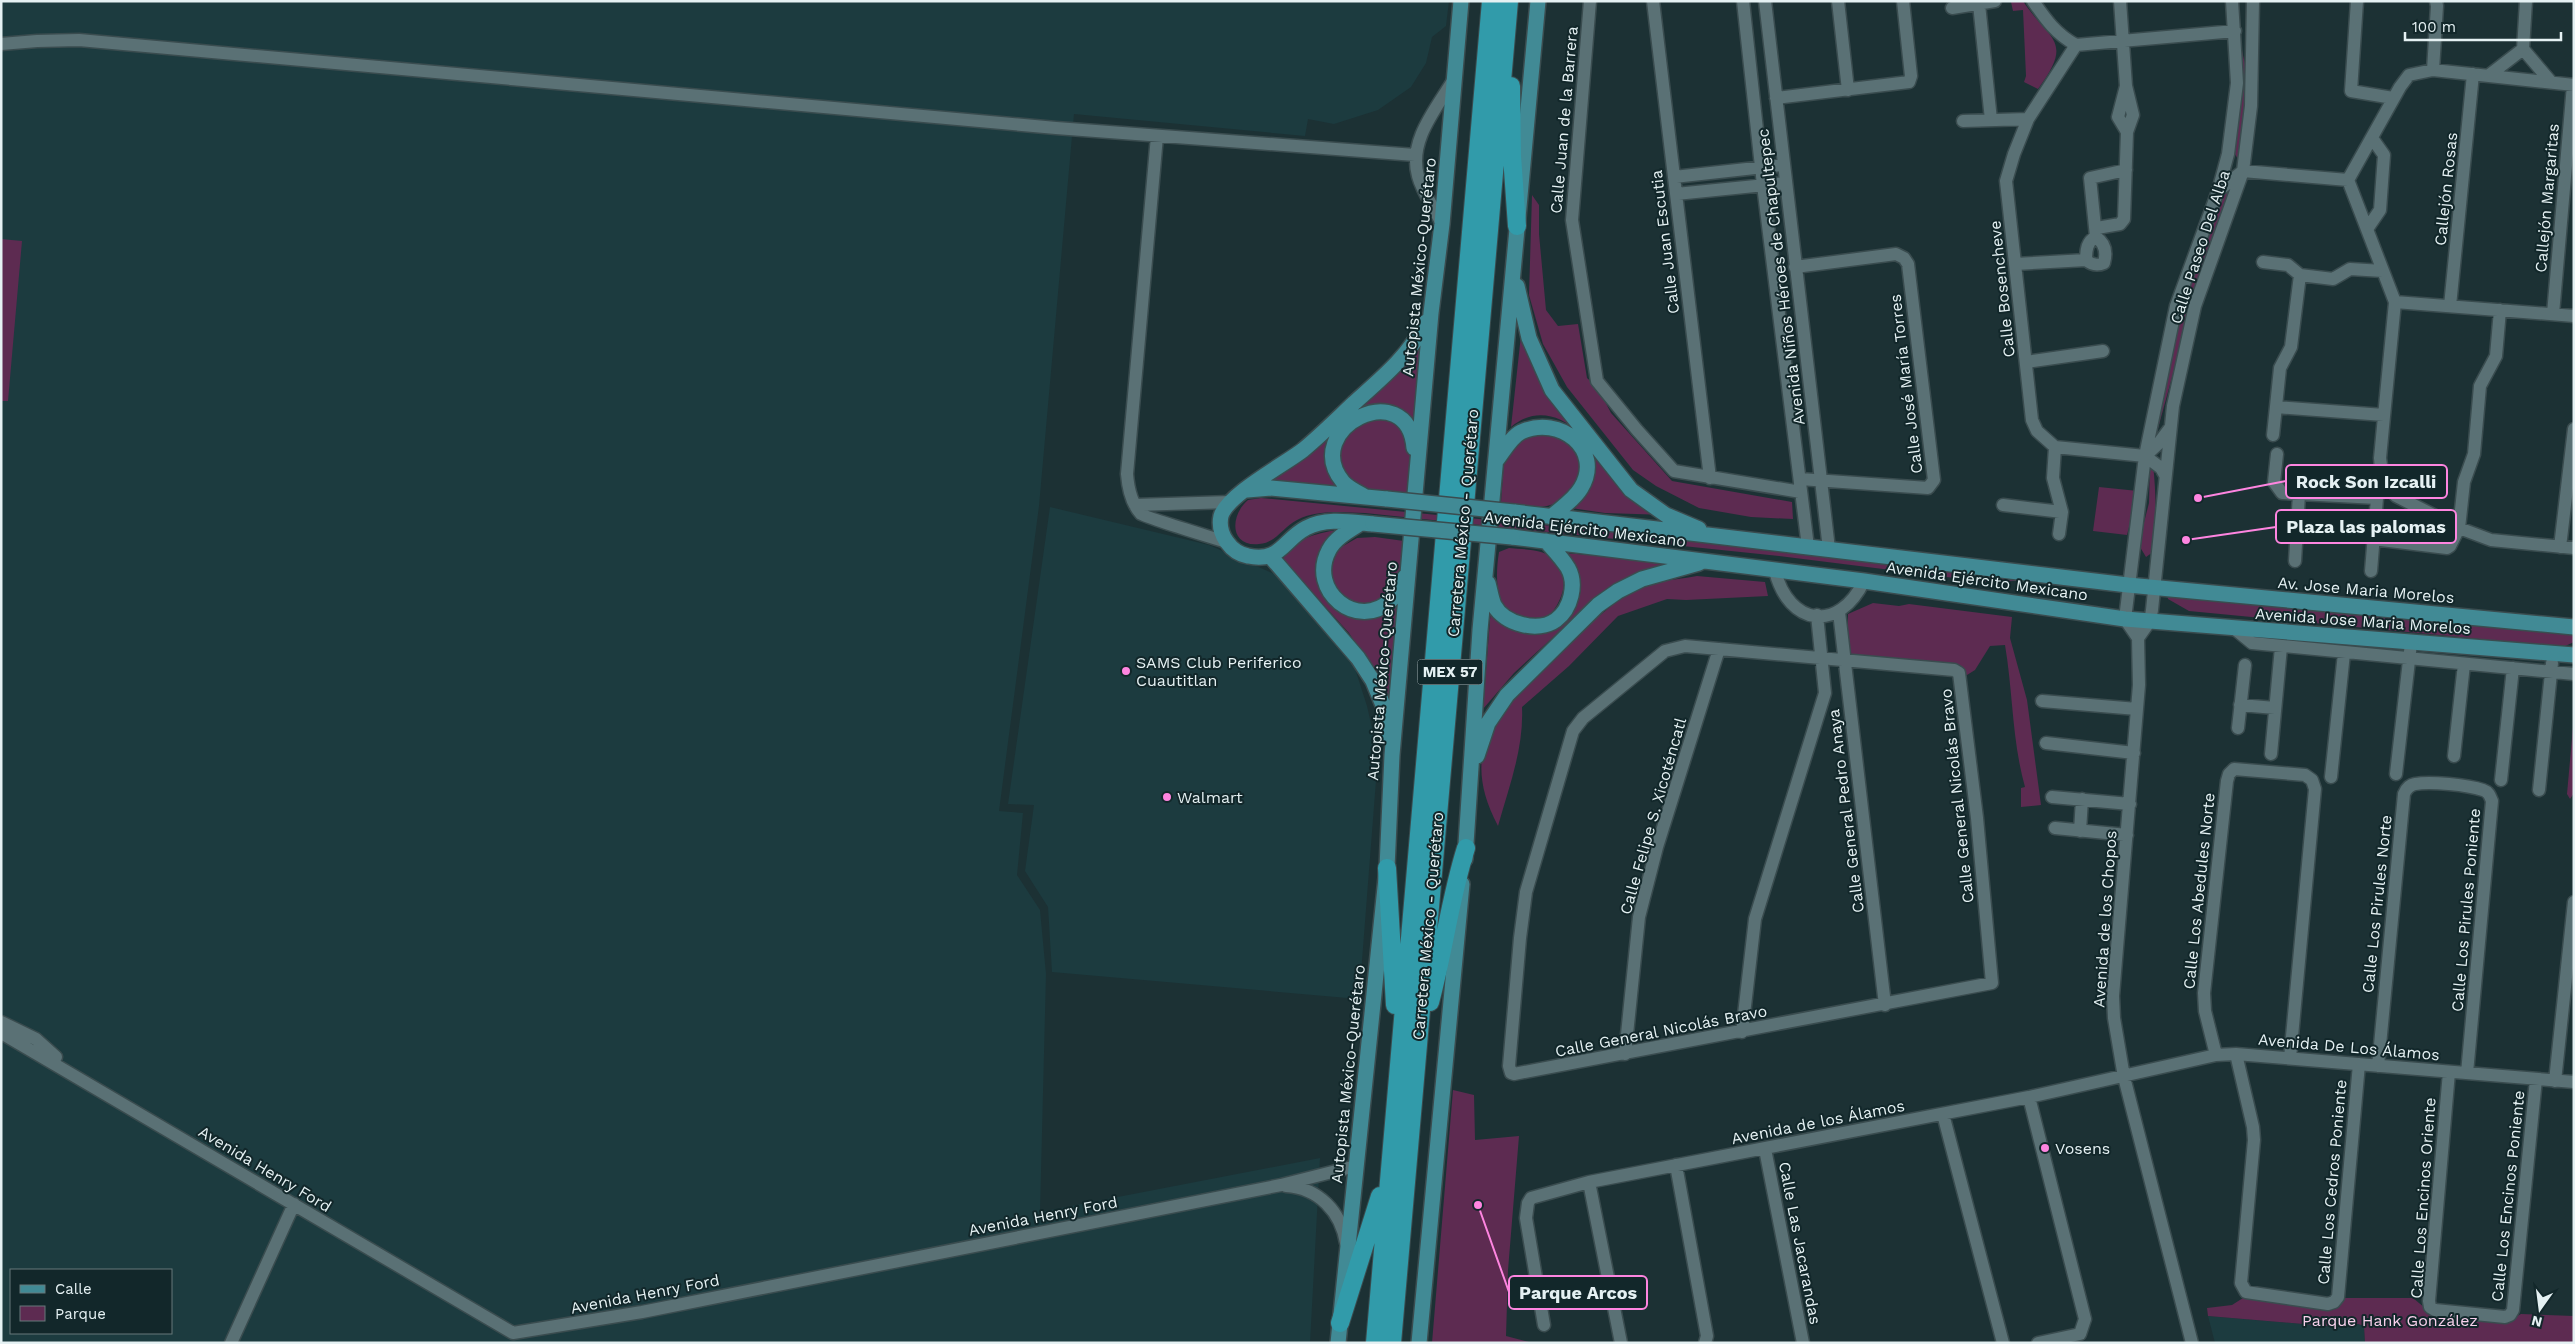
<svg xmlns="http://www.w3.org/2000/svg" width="2575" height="1344" viewBox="0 0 2575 1344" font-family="'Work Sans',sans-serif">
	<rect width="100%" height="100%" fill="#1c3134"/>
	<!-- built -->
	<path fill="#1c3b3f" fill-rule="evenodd" d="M1,1h1448l-3,25 -14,11 -6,26 -15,24 -33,23 -44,14 -26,-5 -3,17 -231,-22 -35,392 -40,305 24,2 -6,62 23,35 6,64 -6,238 280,-54 -10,185h-1309zM11,1270h160v63h-160z
		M1050,507l159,38 72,32 69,76 17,53 11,49 -19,244 -307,-27 -4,-65 -23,-36 9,-66 -26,-1z
		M2208,1316l118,10 32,-2 6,2 1,17h-150z"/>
	<!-- green -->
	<path fill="#5d2b51" d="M2023,1c26,40 52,38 15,88l-14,-7 2,-6 -3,-66 -10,1 -2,-9z
		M2239,38l7,30v30l-7,63 -4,-7 5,-61z
		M2233,182l-33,93 -46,168 22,-117 45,-131z
		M1532,195l7,10v29l7,76 12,16 20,-2 9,54 11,10 13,25 61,68 120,21 1,17 -42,-2 -52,-9 -43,-22 -23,-16 -66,-83 -24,-43 -14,-49z
		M1,239l21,2 -14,160h-7z
		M1521,335l27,58 118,122 -61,-2 -34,-5c58,-41 -11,-123 -60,-81z
		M1422,342l-9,79c-8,-7 -15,-9 -25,-12 -24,-7 -31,2 -49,17l1,62 -78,-4z
		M1366,417l32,5 13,20 -2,53c-22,-3 -61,-1 -69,-28 -2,-7 1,-20 1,-28z
		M1554,432c6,4 18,9 22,15 14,24 -4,54 -29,59 -15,3 -32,-2 -46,-4l3,-42 18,-23z
		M2150,463l3,1c3,28 4,60 0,88l-7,5 -6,-10v-9l9,-35z
		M2099,487l39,4 -11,44 -34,-4z
		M1261,498l529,51 251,31 -54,2 -208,-26 -414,-43c-22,0 -47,-4 -68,7 -14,7 -21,23 -38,24 -30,3 -29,-29 -11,-44z
		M1341,530l-23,48 3,13 9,13 14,8 36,2 11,-4 8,-13 -11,113 -4,-23 -35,-54 -66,-73c6,-21 40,-29 58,-30z
		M1375,537l29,4c-1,9 1,22 -3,31 -3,7 -9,18 -14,23 -19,17 -54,9 -56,-20 0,-9 4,-17 7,-26l19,-11z
		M1509,548c11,1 22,1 32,4 33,11 26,45 7,65 -50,14 -55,-28 -49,-65z
		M1564,553l112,9 -47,14 -23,13 -92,84 -31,36 8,-102c8,9 16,22 28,25 13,3 26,-3 36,-10 6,-4 14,-8 18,-14 15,-17 6,-43 -9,-55z
		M1697,576l68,6 3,14 -82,4 -19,-1 -49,17 -49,50 -47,41c2,41 -13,80 -24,119 -44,-83 7,-122 64,-176 15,-15 31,-29 48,-43 5,-5 11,-12 17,-15 20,-11 48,-12 70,-16z
		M2167,595l407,36v11l-11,5 -374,-36 -21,-12z
		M1873,603l26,3 10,-2 103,13 -2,21 17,62 14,105 -20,2v-19l4,-1c-13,-46 -12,-95 -20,-142l-15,1 -15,24 -8,5 -14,-4 -101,-9 -1,-10 -4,-7 1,-31z
		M2574,716v77l-4,6 -3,-5z
		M1453,1090l21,5 1,45 44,-4 -11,134 -2,66 27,7h-101z
		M2243,1298l85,11 17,-11h68l24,20 67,5 17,-9 53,2v27h-209l-1,-17 -6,-2 -32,2 -118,-10 -1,-8 25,-3z"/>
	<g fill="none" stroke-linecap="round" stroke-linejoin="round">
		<defs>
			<path id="minor" d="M1590,1l-18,219 25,161 40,49 37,41 127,21
				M1653,1l57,477
				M1743,1l20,184 45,362
				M1765,1l64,548
				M1838,1l10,89
				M2033,1c13,19 23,33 43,44l159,-14
				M2357,1l-6,90 42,7
				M2526,1l-3,48 28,33
				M1979,4l12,116
				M1952,8l43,-7
				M1,44l36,-3 42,-1 977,88 359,27
				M2076,45l-48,74 -14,35 -8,27 26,239 5,11 18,16 90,9 16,12 4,7
				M2433,70l4,-64 -1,-5
				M2488,76l35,-27
				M2574,85l-141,-15 -24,5 -9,12 -52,93 47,122 -15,156c1,15 5,27 16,38l63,32 32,12 83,8
				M2126,86l-8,31 9,15
				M1776,98l133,-16 2,-6 -8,-75
				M1963,121l65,-2
				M1157,136l-30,338c1,13 4,29 14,40 3,3 73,24 85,28
				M1674,177l109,-12
				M2218,191l25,-20 105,9
				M1676,194l109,-11
				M1442,224c-7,-15 -20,-32 -24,-48 -10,-36 19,-68 36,-97
				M2097,228l23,-4 4,-5 3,-87 6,-17 -7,-29 -6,-85
				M2367,229l13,-19 4,-55 -12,-17
				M2096,237l-6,-59 36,-8
				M2086,260c0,-10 1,-19 10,-23
				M2263,262l25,3 12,10 33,4 17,-10 33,2
				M2015,264l71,-4c6,5 11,6 18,3 3,-11 1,-20 -8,-26
				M1795,267l101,-13 8,4 4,6 26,216 -6,8 -128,-9
				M2395,302l179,14
				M2450,306l23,-232
				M2553,314l20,-229
				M2026,362l77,-11
				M2276,407l108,8
				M2273,435l7,-67 11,-21 9,-72
				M2055,447l-2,31 9,34 -3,22
				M2277,454l-3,28 8,11 95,5
				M2145,456l13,-12 12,-16
				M1135,505l95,-3
				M2003,505l59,7
				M2373,539l74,9 3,-2 9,-18 5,-46 10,-28 6,-68 16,-30 4,-46
				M2560,547l14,-118
				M2295,561l4,-67
				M1775,571c14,55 64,62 89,10
				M2371,571l6,-73 3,-6
				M1839,612l46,393
				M2235,629l17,14 322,31
				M2138,638l12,-17 2,-11 21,-204 22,-100 48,-135 8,-65 2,-105
				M1685,646l269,24 5,3 18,145 15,165 -478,91 -3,-1 -2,-7 11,-128 6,-46 47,-161 10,-13 82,-67z
				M2042,701l95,8
				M2240,705l35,3
				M2238,728l7,-63
				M2046,743l88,10
				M2271,754l10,-107
				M2454,756l10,-92
				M2396,774l15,-131
				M2331,777l13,-124
				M2501,780l12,-112
				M2539,790l13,-127
				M2052,797l78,7
				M2055,828l72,7
				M2080,831l2,-32
				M1,1022l35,17 20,18
				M1742,1032l13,-113 70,-226 -8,-78
				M1,1033l512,300 129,-21 639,-127 75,-19
				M1625,1054l14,-137 18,-70 62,-198
				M2236,1054l17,73 1,13 -13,143 5,9 82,12 6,-2 4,-5 21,-233
				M2216,1055l-11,-44 -1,-18 23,-212 2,-7 5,-5 71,6 7,5 3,9 -25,269
				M2378,1066l26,-272c2,-5 5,-9 11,-10 15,-3 53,1 68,6 6,2 7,6 9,11l-25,272
				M2449,1072l-20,229 1,6 5,3 70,7 5,-2 3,-5 23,-231
				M2555,1081l19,-179
				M2029,1097l56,222 -5,15 -42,9
				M1943,1114l60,229
				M1765,1149l38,194
				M1676,1165l31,171 -2,7
				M1589,1182l32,161
				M1286,1186c33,2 55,26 60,57
				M1544,1325l-18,-107 2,-15 3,-5 58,-16 440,-85 187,-42 20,-1 338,28
				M231,1343l63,-139
				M2192,1343l-68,-266 -10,-59 -1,-22 26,-311 -1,-47 -13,-19 20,-163 31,-150 42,-115 10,-37 9,-71 -5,-82"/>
			<path id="major" d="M1517,286l12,52 23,52 79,100 35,25 33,14
				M1496,461c7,-9 15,-24 25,-29 39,-18 83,18 60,56 -7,12 -20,20 -30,29
				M1247,490l24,-2 116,11
				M1366,497c-7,-4 -18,-9 -23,-15 -44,-54 65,-108 71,-34
				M1514,512l614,73 446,42
				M1361,523c-11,7 -26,15 -32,27 -22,41 29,82 62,50 6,-5 10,-16 14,-23
				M1373,524c-22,-2 -47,-7 -67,4 -23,12 -26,35 -58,28 -17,-3 -31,-22 -27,-40 6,-21 64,-52 82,-66 18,-15 34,-31 51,-47 29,-26 54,-46 72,-81
				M1512,537l352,44 261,38 449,36
				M1271,557l87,101 15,23 10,24 5,31
				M1488,583c2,7 3,15 6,22 10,19 44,28 62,15 15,-11 21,-36 12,-52 -6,-10 -15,-19 -22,-27
				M1477,756l11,-33 19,-28 91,-90 20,-14 24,-12 57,-16
				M1465,859l15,-229 58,-629
				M1338,1343l49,-475 5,-113 39,-442 11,-89 19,-223
				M1419,1343l43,-459"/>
			<path id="highway" d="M1511,86l1,70 5,70
				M1387,868l8,137
				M1430,1002c14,-51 20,-104 36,-154
				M1340,1323l40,-127
				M1375,1343l116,-1342
				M1392,1343l117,-1342"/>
		</defs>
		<!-- minor casing -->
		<use href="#minor" stroke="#3a4c4f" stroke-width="15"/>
		<!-- major casing -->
		<use href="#major" stroke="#3a4c4f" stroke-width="18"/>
		<!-- highway casing -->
		<use href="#highway" stroke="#3a4c4f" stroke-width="20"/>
		<!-- minor -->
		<use href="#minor" stroke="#5a7175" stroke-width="12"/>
		<!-- major -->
		<use href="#major" stroke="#418a95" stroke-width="15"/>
		<!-- highway -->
		<use href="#highway" stroke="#319baa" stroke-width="18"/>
		<defs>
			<path id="major-bridge" d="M1387,499l127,13
				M1373,524l139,13"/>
		</defs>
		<!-- major-bridge casing -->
		<use href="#major-bridge" stroke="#3a4c4f" stroke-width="18" stroke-linecap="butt"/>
		<!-- major-bridge -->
		<use href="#major-bridge" stroke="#418a95" stroke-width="15"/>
	</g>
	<!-- markers -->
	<g fill="#fe85e0" stroke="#12272a" stroke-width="2">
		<circle cx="1126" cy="671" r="5"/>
		<circle cx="1167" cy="797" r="5"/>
		<circle cx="2045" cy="1148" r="5"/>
	</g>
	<g text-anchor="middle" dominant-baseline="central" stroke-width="4" stroke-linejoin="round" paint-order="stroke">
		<!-- shield labels -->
		<rect fill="#12272a" stroke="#a6b4b7" stroke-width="1" x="1417.5" y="659.5" width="65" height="25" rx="4"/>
		<g font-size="15" font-weight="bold" fill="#e5f1f3">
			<text x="1450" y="672">MEX 57</text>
		</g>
		<!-- street labels -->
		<g font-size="16" fill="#e5f1f3" stroke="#12272a">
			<text transform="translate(1564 120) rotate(-85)">Calle Juan de la Barrera</text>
			<text transform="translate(2446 189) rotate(-84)">Callejón Rosas</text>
			<text transform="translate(2547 198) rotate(-85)">Callejón Margaritas</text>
			<text transform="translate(1665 242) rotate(-97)">Calle Juan Escutia</text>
			<text transform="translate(2200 247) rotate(-72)">Calle Paseo Del Alba</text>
			<text transform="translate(1419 267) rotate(-84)">Autopista México-Querétaro</text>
			<text transform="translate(1781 277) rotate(-97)">Avenida Niños Héroes de Chapultepec</text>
			<text transform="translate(2002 289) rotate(-96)">Calle Bosencheve</text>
			<text transform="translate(1906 384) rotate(-97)">Calle José María Torres</text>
			<text transform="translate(1463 523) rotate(-85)">Carretera México - Querétaro</text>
			<text transform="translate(1585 529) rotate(7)">Avenida Ejército Mexicano</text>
			<text transform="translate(1987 581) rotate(8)">Avenida Ejército Mexicano</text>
			<text transform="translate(2366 590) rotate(5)">Av. Jose Maria Morelos</text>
			<text transform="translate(2363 621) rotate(4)">Avenida Jose Maria Morelos</text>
			<text transform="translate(1382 671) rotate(-85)">Autopista México-Querétaro</text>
			<text transform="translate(1957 796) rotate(-96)">Calle General Nicolás Bravo</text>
			<text transform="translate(1846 811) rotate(-97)">Calle General Pedro Anaya</text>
			<text transform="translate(1653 816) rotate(-74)">Calle Felipe S. Xicoténcatl</text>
			<text transform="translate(2199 891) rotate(-84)">Calle Los Abedules Norte</text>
			<text transform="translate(2377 904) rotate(-84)">Calle Los Pirules Norte</text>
			<text transform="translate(2466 910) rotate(-85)">Calle Los Pirules Poniente</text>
			<text transform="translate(2105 919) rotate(-86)">Avenida de los Chopos</text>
			<text transform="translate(1428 926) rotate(-85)">Carretera México - Querétaro</text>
			<text transform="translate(1661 1031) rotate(-11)">Calle General Nicolás Bravo</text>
			<text transform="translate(2349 1047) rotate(5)">Avenida De Los Álamos</text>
			<text transform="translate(1348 1074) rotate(-84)">Autopista México-Querétaro</text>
			<text transform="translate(1818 1122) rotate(-11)">Avenida de los Álamos</text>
			<text transform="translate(265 1169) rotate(31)">Avenida Henry Ford</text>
			<text transform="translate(2332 1182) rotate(-85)">Calle Los Cedros Poniente</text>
			<text transform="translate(2508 1196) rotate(-84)">Calle Los Encinos Poniente</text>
			<text transform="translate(2423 1198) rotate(-86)">Calle Los Encinos Oriente</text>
			<text transform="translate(1043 1216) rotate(-11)">Avenida Henry Ford</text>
			<text transform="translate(1800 1243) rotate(79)">Calle Las Jacarandas</text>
			<text transform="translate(645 1294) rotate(-11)">Avenida Henry Ford</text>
		</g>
		<!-- poi labels -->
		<g font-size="16" fill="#e5f1f3" stroke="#12272a" text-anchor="start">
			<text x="1136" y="662">SAMS Club Periferico<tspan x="1136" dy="18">Cuautitlan</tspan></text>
			<text x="1177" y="797">Walmart</text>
			<text x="2055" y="1148">Vosens</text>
		</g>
		<!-- park labels -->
		<g font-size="16" fill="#f8d1ec" stroke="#12272a">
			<text x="2390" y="1320">Parque Hank González</text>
		</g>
	</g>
	<!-- callouts -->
	<path fill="none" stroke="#fe85e0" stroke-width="2" d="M2198 498L2286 481M2186 540L2276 527M1478 1205L1509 1292"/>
	<g fill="#fe85e0" stroke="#12272a" stroke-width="2">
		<circle cx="2198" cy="498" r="5"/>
		<circle cx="2186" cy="540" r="5"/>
		<circle cx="1478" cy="1205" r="5"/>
	</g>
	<g fill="#12272a" stroke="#fe85e0" stroke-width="2">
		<rect x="2286" y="465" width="161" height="33" rx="5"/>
		<rect x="2276" y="510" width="180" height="33" rx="5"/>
		<rect x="1509" y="1276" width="138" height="33" rx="5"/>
	</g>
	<g font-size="18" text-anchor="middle" font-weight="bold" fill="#e5f1f3">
		<text x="2366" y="488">Rock Son Izcalli</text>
		<text x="2366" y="533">Plaza las palomas</text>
		<text x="1578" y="1299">Parque Arcos</text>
	</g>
	<!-- border -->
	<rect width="2575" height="1344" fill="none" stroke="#e5f1f3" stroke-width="5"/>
	<!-- legend -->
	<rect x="10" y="1269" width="162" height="65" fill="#12272a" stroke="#66787a"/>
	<rect x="20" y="1285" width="25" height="8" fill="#418a95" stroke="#66787a"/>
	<text x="55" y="1294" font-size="15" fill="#e5f1f3">Calle</text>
	<rect x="20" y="1306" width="25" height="15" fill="#5d2b51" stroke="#66787a"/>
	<text x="55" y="1319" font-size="15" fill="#e5f1f3">Parque</text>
	<!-- north arrow -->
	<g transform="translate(2540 1309) rotate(194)" stroke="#12272a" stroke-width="4" paint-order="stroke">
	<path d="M0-4L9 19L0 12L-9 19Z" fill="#e5f1f3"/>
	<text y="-8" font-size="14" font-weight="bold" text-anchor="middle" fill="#e5f1f3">N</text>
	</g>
	<!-- scale -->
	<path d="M2405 32v8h156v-8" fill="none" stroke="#e5f1f3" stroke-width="2.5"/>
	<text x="2412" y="32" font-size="15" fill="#e5f1f3" stroke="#12272a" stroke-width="4" paint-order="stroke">100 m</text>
</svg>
